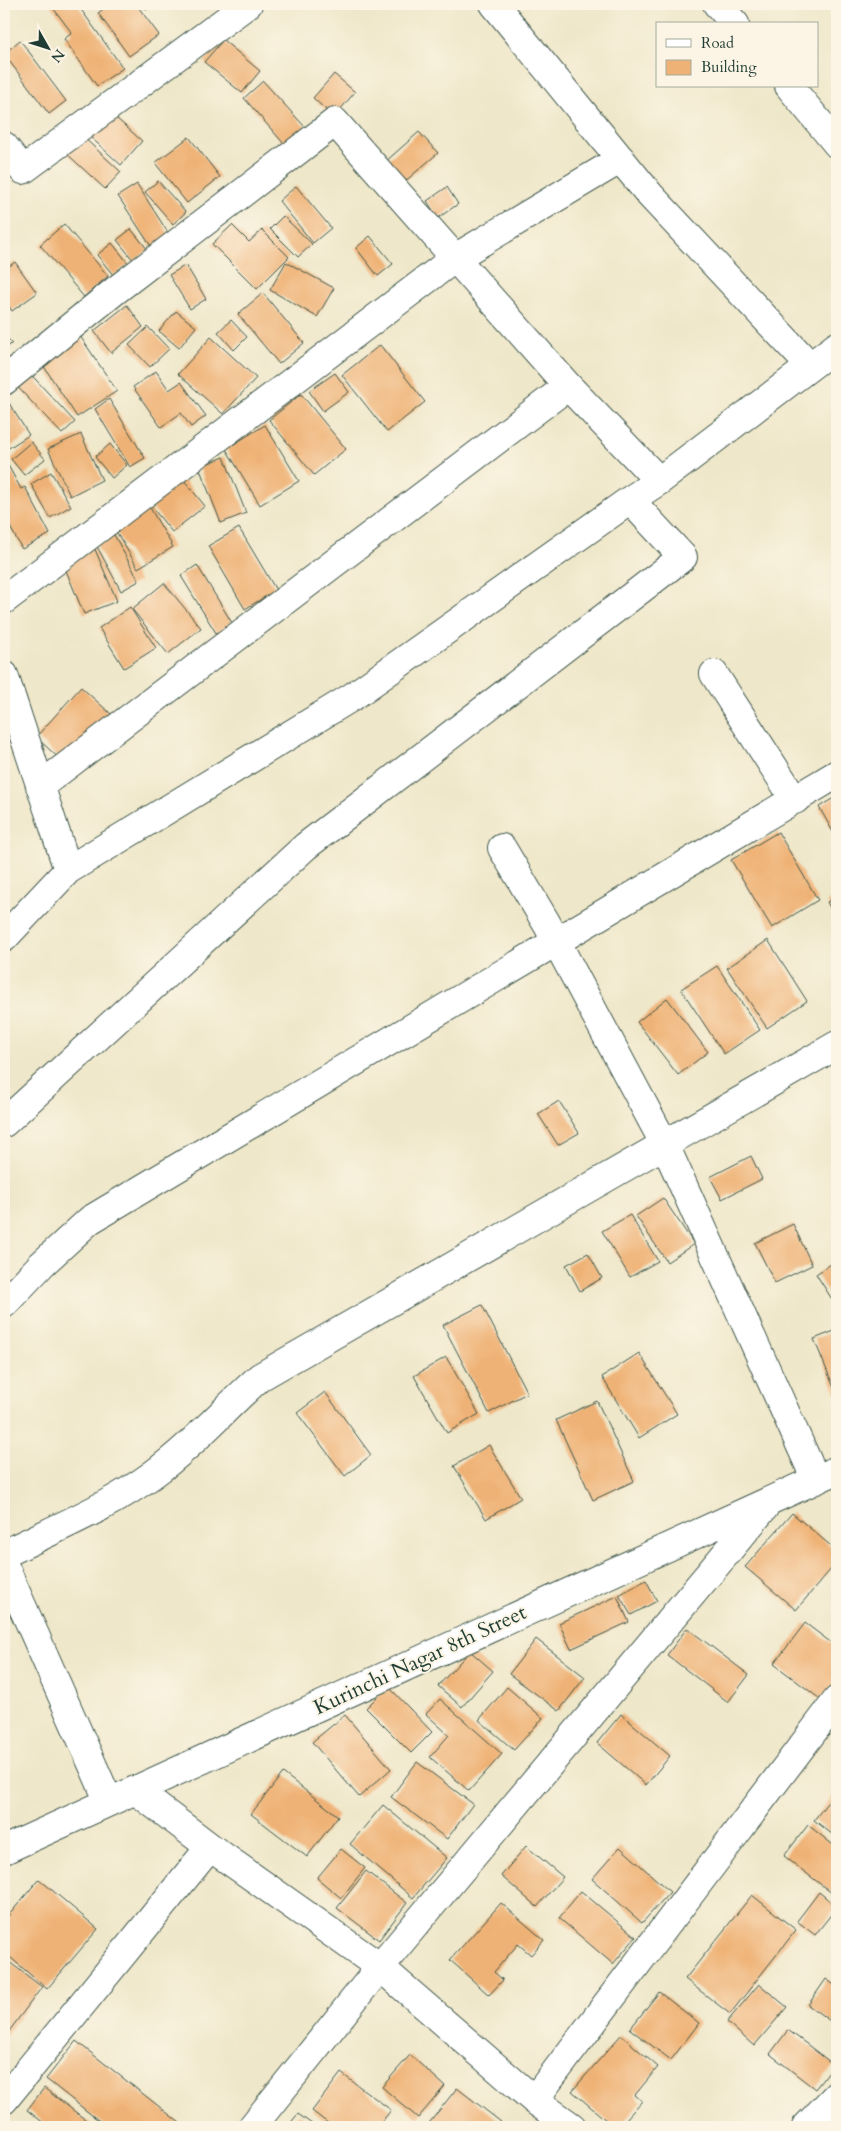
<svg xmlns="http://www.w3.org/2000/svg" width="841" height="2131" viewBox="0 0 841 2131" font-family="Cardo,serif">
	<rect width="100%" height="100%" fill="#fcf5e5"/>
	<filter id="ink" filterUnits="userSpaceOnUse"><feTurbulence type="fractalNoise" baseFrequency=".02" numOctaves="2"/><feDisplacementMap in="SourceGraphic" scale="10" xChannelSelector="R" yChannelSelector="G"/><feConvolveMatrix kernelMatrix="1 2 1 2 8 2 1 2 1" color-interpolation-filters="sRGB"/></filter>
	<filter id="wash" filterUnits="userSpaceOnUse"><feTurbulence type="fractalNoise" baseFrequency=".0096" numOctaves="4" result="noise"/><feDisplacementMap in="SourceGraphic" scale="20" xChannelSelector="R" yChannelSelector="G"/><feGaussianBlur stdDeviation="1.12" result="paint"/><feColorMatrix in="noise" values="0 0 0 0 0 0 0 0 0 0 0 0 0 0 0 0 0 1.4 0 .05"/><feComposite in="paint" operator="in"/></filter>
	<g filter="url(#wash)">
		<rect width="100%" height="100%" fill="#efe7c9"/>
		<g id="blocks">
			<!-- building -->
			<path fill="#efb276" d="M50,4h27l46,64 -26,18 -33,-47 8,-6z
				M110,4h26l23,31 -30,21 -31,-43z
				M142,4h11l-7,5z
				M20,40l46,61 -17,13 -45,-60z
				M223,40l37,31 -18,22 -38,-31z
				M334,74l21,18 -21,25 -21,-19z
				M263,81l42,46 -20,18 -41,-47z
				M107,110l35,31 -21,24 -35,-32z
				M419,132l19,21 -36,31 -18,-21z
				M80,134l41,38 -16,17 -41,-38z
				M189,137l31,40 -33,26 -32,-40z
				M158,181l28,31 -13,12 -28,-32z
				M137,184l35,55 -18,12 -36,-55z
				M296,186l35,42 -18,15 -34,-42z
				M447,187l11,17 -20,14 -11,-17z
				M283,216l29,28 -14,13 -28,-28z
				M64,224l44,52 -24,21 -44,-52z
				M232,225l17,17 13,-12 27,27 -32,32 -45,-45z
				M131,229l17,21 -14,11 -17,-21z
				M370,236l23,28 -15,12 -22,-28z
				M112,243l17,21 -15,12 -17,-21z
				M15,262l22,31 -25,18 -8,-11v-30z
				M286,262l48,26 -17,29 -47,-27z
				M186,265l20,34 -16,10 -21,-34z
				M263,293l41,50 -25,21 -41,-50z
				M127,305l16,22 -32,26 -17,-22z
				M176,311l20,16 -17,21 -20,-17z
				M231,320l16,17 -13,13 -16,-18z
				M148,327l21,22 -19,18 -21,-22z
				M78,333l39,58 -40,26 -38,-58z
				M4,335l8,8 -8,8z
				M211,337l45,41 -33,36 -45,-40z
				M380,345l45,57 -38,30 -45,-57z
				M24,367l51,55 -13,12 -51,-54z
				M156,371l13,19 12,-8 25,34 -15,11 -10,-14 -20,14 -28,-40z
				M335,373l14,19 -26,19 -14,-20z
				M301,394l45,55 -32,26 -45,-55z
				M109,399l36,59 -15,9 -35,-58z
				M7,400l22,35 -22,14 -3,-6v-41z
				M265,425l34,56 -39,24 -34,-56z
				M81,434l21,46 -32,16 -22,-47z
				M31,442l14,17 -21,16 -13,-16z
				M110,444l17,21 -15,13 -17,-21z
				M224,457l22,56 -25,10 -22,-56z
				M4,458l17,31 4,-2 25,47 -28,15 -18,-33z
				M51,472l20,34 -21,12 -19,-34z
				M183,479l22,27 -33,26 -22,-27z
				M146,501l27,46 -35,21 -27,-45z
				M239,528l37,62 -31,19 -37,-63z
				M111,529l28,52 -18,10 -28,-52z
				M94,547l23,54 -33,13 -22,-53z
				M197,565l35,58 -16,10 -35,-57z
				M164,583l37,45 -33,26 -36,-45z
				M130,607l26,41 -32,20 -25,-40z
				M81,687l30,27 -46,50 -29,-27z
				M837,796v43l-18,-32z
				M778,832l40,68 -46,28 -41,-68z
				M837,897v24l-10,-19z
				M768,940l39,61 -40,27 -40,-60z
				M717,966l43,64 -36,24 -43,-65z
				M667,998l41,54 -30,23 -41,-53z
				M559,1101l20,32 -21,12 -20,-31z
				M751,1156l11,23 -40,20 -12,-22z
				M663,1198l31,46 -27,18 -31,-46z
				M630,1215l28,46 -28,16 -28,-46z
				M793,1224l19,41 -37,18 -20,-40z
				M588,1253l14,25 -22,13 -14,-26z
				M837,1260v47l-21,-33z
				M482,1305l45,88 -38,20 -46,-88z
				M837,1330v65l-23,-56z
				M639,1353l38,61 -38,24 -37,-61z
				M446,1357l33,57 -32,19 -33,-57z
				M325,1392l46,63 -26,21 -48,-63z
				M597,1401l37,80 -41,19 -37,-80z
				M489,1445l32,53 -35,21 -32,-53z
				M792,1513l45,38v11l-41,48 -51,-43z
				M646,1580l11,21 -26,14 -12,-20z
				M617,1596l12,26 -58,27 -12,-26z
				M805,1623l32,24v46l-9,12 -54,-41z
				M687,1628l62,47 -21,27 -61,-47z
				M536,1639l49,38 -26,34 -50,-37z
				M470,1651l23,20 -31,36 -24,-21z
				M388,1686l44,46 -21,21 -45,-45z
				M507,1687l36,31 -29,32 -35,-30z
				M440,1699l62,55 -33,37 -39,-34 19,-22 -23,-21z
				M621,1714l49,42 -24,29 -49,-42z
				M345,1715l46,54 -32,28 -47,-55z
				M417,1762l56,42 -26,35 -56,-42z
				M283,1773l55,43 -31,41 -56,-43z
				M837,1790v48l-23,-18z
				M383,1805l64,53 -34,40 -63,-54z
				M808,1825l29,23v49l-53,-41z
				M526,1846l37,31 -26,30 -36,-31z
				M620,1847l50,45 -28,31 -50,-44z
				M341,1849l24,19 -24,30 -24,-20z
				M366,1871l41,32 -28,37 -42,-32z
				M39,1879l59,50 -51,60 -43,-37v-31z
				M581,1891l55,46 -23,27 -54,-46z
				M819,1892l18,15 -22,28 -18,-14z
				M752,1895l44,35 -66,84 -45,-35z
				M501,1903l43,37 -13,15 -13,-11 -24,28 9,8 -14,15 -39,-35z
				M4,1958l38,29 -38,51z
				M826,1979l11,8v39l-29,-21z
				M759,1984l28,23 -33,39 -27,-24z
				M659,1992l40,31 -28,37 -41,-31z
				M788,2030l46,35 -19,24 -45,-35z
				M621,2035l37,32 -23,28 7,6 -23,26h-5l-42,-36z
				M76,2041l109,86h-78l-61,-48z
				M410,2055l35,31 -27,32 -36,-31z
				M341,2073l50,37 -13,17h-45l-21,-16z
				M44,2088l51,39h-46l-22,-17z
				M457,2088l44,34 -4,5h-71z
				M298,2114l18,13h-29z"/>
		</g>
	</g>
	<g filter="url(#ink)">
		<use href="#blocks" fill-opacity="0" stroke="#3e564a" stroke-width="1"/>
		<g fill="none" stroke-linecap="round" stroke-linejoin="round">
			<defs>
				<path id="minor" d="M494,4l156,191 160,171
					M717,4l18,20
					M789,86l48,58
					M4,146l19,24 225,-166
					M4,381l112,-91 219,-168 233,264 91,95
					M4,600l451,-342 166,-99
					M714,674l81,126
					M4,675l64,195
					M40,786l528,-400
					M502,848l45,76 118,221 151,335
					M4,938l64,-68 284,-173 278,-197 29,-19 178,-135
					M4,1123l302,-277 377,-289 -53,-57
					M4,1304l38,-40 48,-44 747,-446
					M4,1554c50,-25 103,-46 148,-79 40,-29 72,-66 108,-98l577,-332
					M4,1565l105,237
					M135,1790l75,57 170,120 154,133 38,27
					M4,1850l833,-380
					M4,2100l206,-253
					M534,2100l303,-400
					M252,2127l128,-160 384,-459
					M806,2127l31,-32"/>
			</defs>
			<!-- minor casing -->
			<use href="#minor" stroke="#3e564a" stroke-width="30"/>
			<!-- minor -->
			<use href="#minor" stroke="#fff" stroke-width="28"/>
		</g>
	</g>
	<g text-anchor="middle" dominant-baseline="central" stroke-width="4" stroke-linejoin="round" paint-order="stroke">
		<!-- street labels -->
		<g font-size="21" fill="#1f3d34" stroke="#fcf5e5">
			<text transform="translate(420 1660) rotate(-25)">Kurinchi Nagar 8th Street</text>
		</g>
	</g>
	<!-- margin -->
	<rect width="841" height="2131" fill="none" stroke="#fcf5e5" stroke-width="20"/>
	<!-- legend -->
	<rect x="656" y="22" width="162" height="65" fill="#fcf5e5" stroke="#a4ab9e"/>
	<rect x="666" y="39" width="25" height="8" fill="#ffffff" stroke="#a4ab9e"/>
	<text x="701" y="48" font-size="15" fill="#1f3d34">Road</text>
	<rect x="666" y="60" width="25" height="15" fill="#efb276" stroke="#a4ab9e"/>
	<text x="701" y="72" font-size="15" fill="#1f3d34">Building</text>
	<!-- north arrow -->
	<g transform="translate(48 48) rotate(129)" stroke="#fcf5e5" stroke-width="4" paint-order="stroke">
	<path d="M0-4L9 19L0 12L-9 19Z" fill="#1f3d34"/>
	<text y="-8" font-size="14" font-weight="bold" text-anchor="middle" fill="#1f3d34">N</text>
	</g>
</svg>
